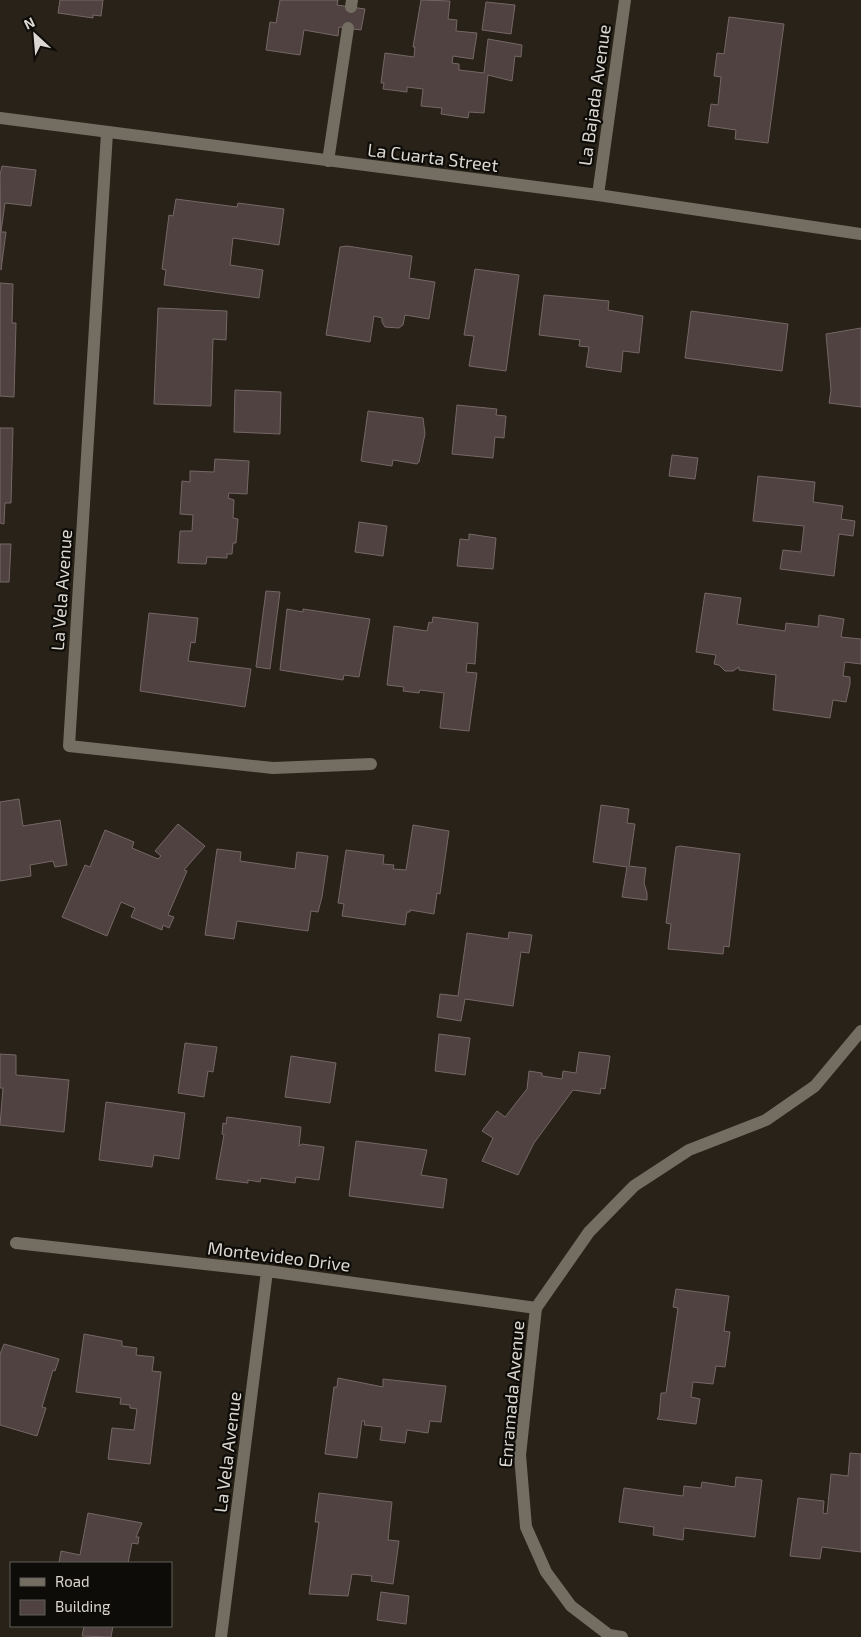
<svg xmlns="http://www.w3.org/2000/svg" width="861" height="1637" viewBox="0 0 861 1637" font-family="'Exo 2',sans-serif">
	<rect width="100%" height="100%" fill="#282218"/>
	<!-- building -->
	<path fill="#4f4241" stroke="#766766" d="M60,0h43l-2,16 -8,-1v3l-35,-5z
		M280,0h58l-1,5 28,4 -4,21 -22,-3 -1,9 -34,-6 -4,25 -34,-5 4,-28 6,1z
		M421,0l29,1 -2,18 9,1 -1,11 21,2 -4,26 -20,-3 -1,7 7,1v6l25,3 4,-34 34,6 -1,12 -6,-1 -3,25 -24,-6 -4,38 -15,-1 -1,6 -27,-4 1,-6 -21,-2 2,-17 -16,-2v5l-24,-3 1,-6h-3l4,-30 29,4 1,-10h-2z
		M486,2l29,3 -4,29 -29,-4z
		M729,17l55,7 -16,119 -33,-4 1,-9 -28,-4 3,-22 7,1 3,-28 -7,-1 3,-23 7,1z
		M2,166l34,4 -5,36 -26,-3 -4,29h5l-5,38 -1,-95z
		M176,199l61,8 1,-4 46,6 -5,36 -46,-7 -3,27 33,5 -4,28 -95,-13 2,-15 -4,-1 7,-54 4,1z
		M347,246l65,10 -3,22 26,4 -6,37 -24,-4 -2,10 -4,3 -14,-1 -3,-5v-4l-8,-2 -4,26 -44,-7 14,-88z
		M475,269l44,6 -13,96 -37,-5 5,-30 -10,-1z
		M0,283l13,1 -1,39h4l-2,74 -14,-1z
		M544,295l65,6 -1,9 35,6 -4,37 -16,-2 -2,21 -35,-5 3,-20 -10,-1 1,-6 -41,-5z
		M158,308l69,3 -1,29 -13,-1 -2,67 -57,-2z
		M691,311l97,13 -6,47 -97,-13z
		M861,328v79l-32,-4 2,-13 -5,-56z
		M235,390l46,2 -1,42 -46,-2z
		M457,405l40,4 -1,6 10,1 -2,22 -9,-1 -2,21 -41,-4z
		M368,411l55,7 2,16 -6,28 -2,2 -24,-4 -1,6 -31,-5z
		M0,428h13l-2,75h-6l-1,21 -4,-1z
		M672,455l26,3 -3,21 -26,-3z
		M215,459l34,2 -2,33 -18,-1 -1,5 6,2 -1,18 5,1 -2,24h-3l-1,11h-5v4l-20,-1 -1,7 -28,-1 2,-32h12l1,-16 -13,-1 2,-33 8,1v-11l24,1z
		M758,476l57,6 -2,20 30,4 -2,13 14,2 -2,15 -14,-2 -5,42 -54,-7 3,-19 18,2 3,-26 -51,-5z
		M359,522l28,4 -4,30 -28,-4z
		M469,534l27,4 -3,31 -36,-3 3,-27 9,1z
		M0,544h11l-2,38h-9z
		M266,591l14,1 -10,77 -14,-2z
		M705,593l36,5 -4,26 48,7 1,-8 32,4 1,-12 25,4 -3,18 20,2v25l-16,-2 -2,14 7,1v7l-4,18 -13,-2 -3,18 -57,-8 3,-35 -37,-5v-3l-6,4h-8l-6,-6 -5,-1 2,-9 -20,-3z
		M287,609l16,3v-3l67,10 -11,58 -15,-2 -1,5 -63,-10z
		M149,613l49,5 -3,25 -4,-1 -3,19 63,8 -6,38 -105,-16z
		M433,617l45,6 -3,41 -8,-1 -1,9 11,1 -8,58 -29,-3 4,-35 -24,-3 -1,3 -16,-2 1,-4 -17,-2 7,-59 33,5 2,-9 3,1z
		M19,799l4,27 37,-6 7,45 -12,2 -2,-6 -23,4 1,11 -31,5v-79z
		M601,805l28,4 -2,14 8,1 -6,42 17,2 -2,15 3,10v7l-25,-3 5,-30 -34,-5z
		M178,824l27,22 -21,24 3,1 -19,44 6,2 -5,11 -6,-3 -1,5 -31,-13 4,-9 -14,-6 -14,34 -45,-19 23,-52 5,2 15,-37 29,12 -2,6 26,11 3,-3 -6,-5z
		M413,825l36,6 -9,63 -3,-1 -3,21 -24,-4v2h-3l-2,13 -63,-9 2,-12 -6,-1 8,-53 38,5 -1,9 11,1 -1,4 13,1z
		M680,846l60,8 -11,93 -5,-1 -1,8 -55,-5 3,-25 -5,-1 10,-76z
		M217,849l24,3 -1,9 55,8 2,-17 31,4 -6,41 -4,15 -7,-1 -3,20 -71,-10 -3,18 -29,-4z
		M509,932l23,3 -3,18 -8,-1 -8,54 -48,-7 -4,22 -24,-4 3,-23 18,2 9,-63 41,6z
		M439,1034l31,4 -5,37 -30,-4z
		M185,1043l32,4 -4,25 -5,-1 -4,26 -26,-4z
		M579,1052l31,4 -5,33 -4,-1 -1,6 -27,-4 -39,53 -16,32 -36,-14 11,-23 -11,-7 15,-20 8,6 22,-28 2,-18 13,2v3l20,3 1,-8 13,2z
		M0,1054l16,1v20l53,5 -5,52 -64,-7 3,-37h-3z
		M291,1056l45,7 -6,40 -45,-6z
		M106,1102l79,11 -6,46 -25,-4 -2,12 -53,-7z
		M227,1117l74,10 -2,19 3,-2 22,3 -5,33 -23,-3 -1,6 -34,-5 -1,4 -12,-2v3l-32,-4 8,-44 -2,-1 1,-11 3,1z
		M356,1141l71,9 -6,25 26,4 -4,29 -94,-12z
		M676,1289l53,7 -5,35 6,1 -5,35 -9,-1 -3,18 -20,-2 -2,15 9,2 -4,25 -39,-5 2,-3 2,-23h5l12,-85 -5,-1z
		M84,1334l38,7v5l15,2 -1,7 18,2 -2,14 9,1 -11,92 -42,-5 4,-31 22,2 3,-21 -7,-1v-3l-10,-1 1,-6 -45,-6z
		M4,1344l55,15 -4,12 -2,-1 -11,37 4,1 -9,28 -37,-11v-71z
		M338,1378l45,9v-8l63,7 -5,36 -11,-1 -2,12 -21,-3 -2,13 -25,-3 2,-13 -18,-2 1,-4h-3l-5,37 -32,-4 9,-67h3z
		M850,1453l11,1v98l-39,-5 -2,12 -30,-3 8,-58 26,3 -1,12 4,1 4,-40 17,2z
		M736,1477l26,3 -7,57 -71,-9 -1,12 -30,-5 1,-8 -35,-5 5,-34 59,8 1,-10 17,2 1,-6 33,5z
		M319,1493l73,9 -4,38 11,1 -6,43 -22,-3 1,-5 -20,-2 -4,22 -39,-2 10,-72h-4z
		M88,1513l54,10 -6,14h3l-1,7 -6,-1 -4,20h-69l2,-12 19,4z
		M381,1592l28,4 -3,28 -29,-4z
		M84,1626h29l-2,11 -29,-1z"/>
	<g fill="none" stroke-linecap="round" stroke-linejoin="round">
		<!-- service -->
		<path stroke="#746d62" stroke-width="12" d="M351,7l1,-7
			M328,161l20,-133"/>
		<!-- minor -->
		<path stroke="#746d62" stroke-width="12" d="M107,133l-38,613 204,22 98,-4
			M598,195l27,-195
			M16,1243l251,28 269,37
			M221,1637l46,-366
			M622,1637l-13,-2 -38,-29 -25,-34 -20,-45 -6,-72 16,-147 53,-76 45,-46 55,-36 77,-30 49,-34 46,-55"/>
		<!-- tertiary -->
		<path stroke="#746d62" stroke-width="12" d="M0,118l598,77 263,39"/>
	</g>
	<g text-anchor="middle" dominant-baseline="central" stroke-width="4.5" stroke-linejoin="round" paint-order="stroke">
		<!-- street labels -->
		<g font-size="18" fill="#dcd8d1" stroke="#0e0c08">
			<text transform="translate(594 95) rotate(-82)">La Bajada Avenue</text>
			<text transform="translate(433 157) rotate(7)">La Cuarta Street</text>
			<text transform="translate(61 590) rotate(-86)">La Vela Avenue</text>
			<text transform="translate(279 1256) rotate(7)">Montevideo Drive</text>
			<text transform="translate(511 1394) rotate(-85)">Enramada Avenue</text>
			<text transform="translate(227 1452) rotate(-83)">La Vela Avenue</text>
		</g>
	</g>
	<!-- legend -->
	<rect x="10" y="1562" width="162" height="65" fill="#0e0c08" stroke="#605e58"/>
	<rect x="20" y="1578" width="25" height="8" fill="#746d62" stroke="#605e58"/>
	<text x="55" y="1587" font-size="15" fill="#dcd8d1">Road</text>
	<rect x="20" y="1600" width="25" height="15" fill="#4f4241" stroke="#605e58"/>
	<text x="55" y="1612" font-size="15" fill="#dcd8d1">Building</text>
	<!-- north arrow -->
	<g transform="translate(35 35) rotate(334)" stroke="#0e0c08" stroke-width="4" paint-order="stroke">
	<path d="M0-4L9 19L0 12L-9 19Z" fill="#dcd8d1"/>
	<text y="-8" font-size="14" font-weight="bold" text-anchor="middle" fill="#dcd8d1">N</text>
	</g>
</svg>
